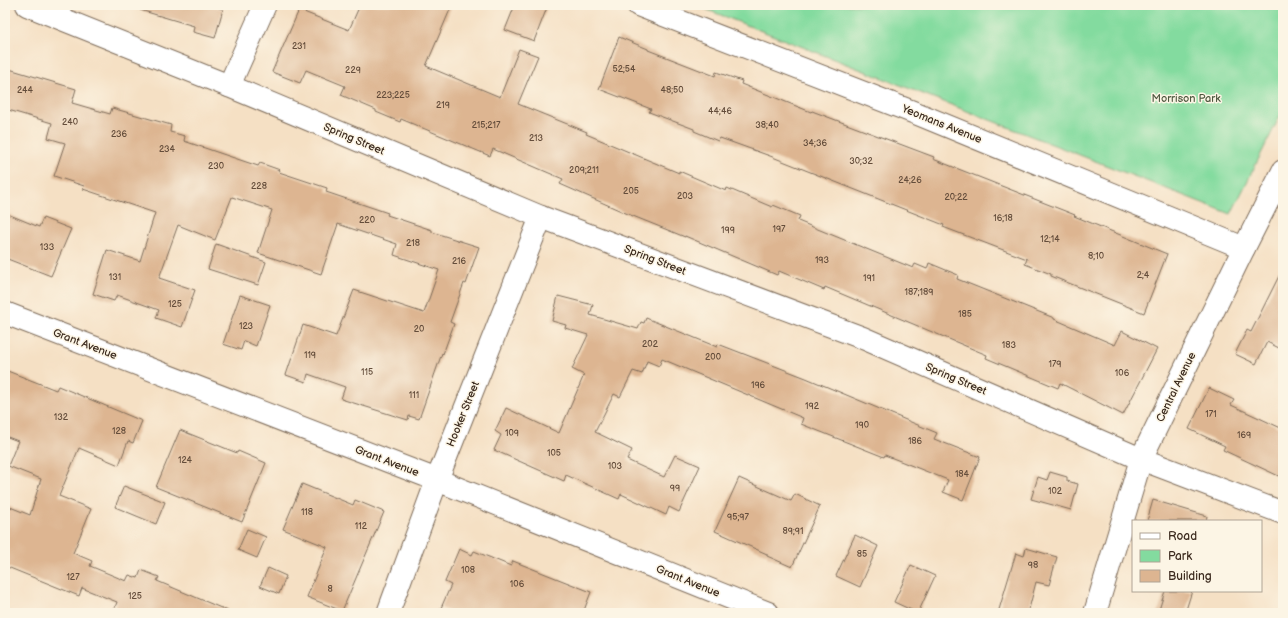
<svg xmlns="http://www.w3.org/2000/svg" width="1288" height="618" viewBox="0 0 1288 618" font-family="'Balsamiq Sans',sans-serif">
	<rect width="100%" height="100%" fill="#fcf5e5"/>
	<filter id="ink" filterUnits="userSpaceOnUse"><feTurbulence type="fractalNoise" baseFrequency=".025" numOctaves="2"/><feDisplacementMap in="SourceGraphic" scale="8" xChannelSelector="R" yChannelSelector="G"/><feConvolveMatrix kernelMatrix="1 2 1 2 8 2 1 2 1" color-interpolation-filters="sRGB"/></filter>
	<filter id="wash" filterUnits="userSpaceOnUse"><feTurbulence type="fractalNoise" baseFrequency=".012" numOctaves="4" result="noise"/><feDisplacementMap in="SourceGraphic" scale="16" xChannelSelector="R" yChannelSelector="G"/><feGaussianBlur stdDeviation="0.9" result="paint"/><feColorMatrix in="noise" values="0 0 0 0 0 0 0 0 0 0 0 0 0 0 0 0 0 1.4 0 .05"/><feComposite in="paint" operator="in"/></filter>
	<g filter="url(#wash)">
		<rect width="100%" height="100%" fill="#f5e0c4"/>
		<!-- green -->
		<path fill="#83db9f" stroke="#5f825e" d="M695,5h588v105l-52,104z"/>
		<g id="blocks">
			<!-- building -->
			<path fill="#ddb591" d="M141,5h69l13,4 -8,29 -22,-6 1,-6 -54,-16z
				M360,5h92l-26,61 74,31 19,-48 19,7 -20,48 69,28 -1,2 93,39v-2l47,20 1,-3 45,19 1,-2 27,11 -2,5 115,47 2,-4 12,5 2,-6 29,12 -1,4 97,39v1l61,26 7,-14 35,18 -34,66 -63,-32 -2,5 -72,-30 1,-3 -162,-68 -1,3 -45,-19 -2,4 -92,-39v1l-57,-23 -68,-30 3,-5 -70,-30 -3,7 -89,-37 -1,3 -24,-10v-2l-35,-15 4,-9 -39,-16 -6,13 -28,-11 27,-62 50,20z
				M515,5h33l-14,36 -29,-11z
				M619,37l29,12v1l67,26 1,-4 26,9 -1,3 70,28 1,-1 122,46 -1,2 142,56 -1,1 93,38 -23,59 -93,-37v-2l-26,-10 2,-5 -84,-32 1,-2 -174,-69 -50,-18 -2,3 -24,-10v-2l-45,-17 2,-3 -52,-20z
				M9,69l67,20 -4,14 38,11 2,-6 59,17 -1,7 15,4 -1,5 74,25 2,-3 20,7 -1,2 48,16 -1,4 62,21 -1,2 45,15v2l47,15 -13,37 -2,-1 -14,39 4,2 -11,30 -1,-1 -23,66 -10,-3 -1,4 -67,-21 4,-12 -37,-13 -2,8 -20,-7 17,-50 33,11 18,-46 70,23 15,-43 -45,-15 3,-11 -59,-20 -17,50 -63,-21 14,-43 -40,-13 -17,43 -37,-15 -19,53 36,12 -13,37 -26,-9 3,-8 -42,-15 -3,6 -21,-7 14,-44 33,11 15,-48 -72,-24 1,-3 -30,-10 11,-33 -17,-5 4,-15 -47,-14 5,-18 -5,-1v-7z
				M5,213l34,14 4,-9 28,11 -20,47 -46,-18z
				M216,244l50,18 -8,23 -50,-16z
				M1283,268v82l-16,-8 -11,22 -21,-10 12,-24 4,2z
				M240,295l30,10 -14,41 -12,-5 -3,9 -18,-6z
				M558,296l35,9 -3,10 48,14 3,-7 3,1 2,-5 71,29 1,-3 88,34 131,55 -3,6 46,18 -17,43 -20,-8 5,-12 -63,-25 -1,2 -83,-33 2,-6 -141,-59 -3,7 -12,-5 -5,13 -9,-3 -13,26 -6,-3 -19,38 37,18 -5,10 37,17 11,-22 25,11 -21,46 -10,-5 -3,8 -45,-21 -2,5 -53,-24 -2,6 -70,-31 7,-15 -6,-4 11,-23 53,25 25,-58 -12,-6 16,-34 -23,-7 1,-3 -14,-4z
				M5,370l51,20 2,-4 84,35 -9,22 -5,-2 -9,24 -40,-17 -20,48 32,13 -18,44 19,8 -2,5 36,15 3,-6 9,3 3,-8 18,7 -2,4 76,32h-120l4,-11 -35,-14 -3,8 -74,-30v-61l25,10 11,-36 -33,-13 10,-25 -13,-5z
				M1209,388l25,12 -3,5 52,24v49l-60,-28 2,-4 -36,-17z
				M180,430l57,23 1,-2 28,12 -24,59 -86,-35z
				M1050,472l17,5v4l11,3 -7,26 -40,-11 7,-22 9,3z
				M739,478l52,23 4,-7 25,12 -28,61 -25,-11v-2l-52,-23z
				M302,484l51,21 2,-5 29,12 -42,99 -35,-14 20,-50 -44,-18z
				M124,486l41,16 -9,22 -41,-17z
				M1153,500l54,16 -1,5h-59z
				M247,529l19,8 -9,21 -19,-8z
				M855,535l23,11 -18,41 -24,-11z
				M1026,548l31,9 -8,28 -13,-3 -8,31h-30l18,-60 8,3z
				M459,549l13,6 2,-4 37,15 2,-5 78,31 -8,21h-129l-13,-5 10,-23 -6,-3z
				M911,565l24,11 -17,37 -24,-11z
				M268,568l18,8 -7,18 -19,-8z
				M1165,591h27l-7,22h-27z"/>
		</g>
	</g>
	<g filter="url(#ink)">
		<use href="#blocks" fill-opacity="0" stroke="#7c6a58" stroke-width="1"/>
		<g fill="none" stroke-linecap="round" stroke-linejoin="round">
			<defs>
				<path id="minor" d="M638,5l280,109 326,134
					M229,86l36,-81
					M5,313l432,167 331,133
					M388,613l49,-133 104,-263"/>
				<path id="tertiary" d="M27,5l202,81 312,131 322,121 278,121 142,54
					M1095,613l46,-154 103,-211 39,-77"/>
			</defs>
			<!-- minor casing -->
			<use href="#minor" stroke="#7c6a58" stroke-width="24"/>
			<!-- tertiary casing -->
			<use href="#tertiary" stroke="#7c6a58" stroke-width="24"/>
			<!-- minor -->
			<use href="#minor" stroke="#fff" stroke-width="22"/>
			<!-- tertiary -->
			<use href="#tertiary" stroke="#fff" stroke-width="22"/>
		</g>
	</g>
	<g text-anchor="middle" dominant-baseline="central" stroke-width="3" stroke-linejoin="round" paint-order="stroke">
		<!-- number labels -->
		<g font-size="9" fill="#644d3b">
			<text x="299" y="46">231</text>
			<text x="624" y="69">52;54</text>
			<text x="353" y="70">229</text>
			<text x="25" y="90">244</text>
			<text x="672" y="90">48;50</text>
			<text x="393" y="95">223;225</text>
			<text x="443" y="105">219</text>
			<text x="720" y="111">44;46</text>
			<text x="70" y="122">240</text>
			<text x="486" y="125">215;217</text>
			<text x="767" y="125">38;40</text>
			<text x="119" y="134">236</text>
			<text x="536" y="138">213</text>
			<text x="815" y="143">34;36</text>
			<text x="167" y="149">234</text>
			<text x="861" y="161">30;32</text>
			<text x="216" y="166">230</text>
			<text x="584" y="170">209;211</text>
			<text x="910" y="180">24;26</text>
			<text x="259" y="186">228</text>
			<text x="631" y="191">205</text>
			<text x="685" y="196">203</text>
			<text x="956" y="197">20;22</text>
			<text x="1003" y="218">16;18</text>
			<text x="367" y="220">220</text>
			<text x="779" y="229">197</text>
			<text x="728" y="230">199</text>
			<text x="1050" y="239">12;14</text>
			<text x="413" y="243">218</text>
			<text x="47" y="247">133</text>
			<text x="1096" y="256">8;10</text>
			<text x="822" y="260">193</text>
			<text x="459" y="261">216</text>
			<text x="1143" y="275">2;4</text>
			<text x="115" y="277">131</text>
			<text x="869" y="278">191</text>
			<text x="919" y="292">187;189</text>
			<text x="175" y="304">125</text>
			<text x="965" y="314">185</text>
			<text x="246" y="326">123</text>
			<text x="419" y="329">20</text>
			<text x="650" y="344">202</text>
			<text x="1009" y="345">183</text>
			<text x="310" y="355">119</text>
			<text x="713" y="357">200</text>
			<text x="1055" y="364">179</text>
			<text x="367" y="372">115</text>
			<text x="1122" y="373">106</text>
			<text x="758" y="385">196</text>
			<text x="414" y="395">111</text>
			<text x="812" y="406">192</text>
			<text x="1211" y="414">171</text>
			<text x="61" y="417">132</text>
			<text x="862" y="425">190</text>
			<text x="119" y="431">128</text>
			<text x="512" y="433">109</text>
			<text x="1244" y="435">169</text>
			<text x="915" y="441">186</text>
			<text x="554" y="453">105</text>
			<text x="185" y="460">124</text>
			<text x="615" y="466">103</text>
			<text x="962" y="474">184</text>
			<text x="675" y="488">99</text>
			<text x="1055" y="491">102</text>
			<text x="307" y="512">118</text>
			<text x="738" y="517">95;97</text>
			<text x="361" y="526">112</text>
			<text x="793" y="531">89;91</text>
			<text x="862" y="554">85</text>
			<text x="1033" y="565">98</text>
			<text x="468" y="570">108</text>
			<text x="73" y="577">127</text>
			<text x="517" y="584">106</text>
			<text x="330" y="589">8</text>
			<text x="135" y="596">125</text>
		</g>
		<!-- park labels -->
		<g font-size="11" fill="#4d563e" stroke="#fcf5e5">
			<text x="1186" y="98">Morrison Park</text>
		</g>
		<!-- street labels -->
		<g font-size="11" fill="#3b2a1e" stroke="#fcf5e5">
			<text transform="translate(942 124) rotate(22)">Yeomans Avenue</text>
			<text transform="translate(354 139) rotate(23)">Spring Street</text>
			<text transform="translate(655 260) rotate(21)">Spring Street</text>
			<text transform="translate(85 344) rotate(21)">Grant Avenue</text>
			<text transform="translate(956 379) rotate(23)">Spring Street</text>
			<text transform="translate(1176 387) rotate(-64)">Central Avenue</text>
			<text transform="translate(463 414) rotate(-68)">Hooker Street</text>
			<text transform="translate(387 461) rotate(21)">Grant Avenue</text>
			<text transform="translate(688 581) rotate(22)">Grant Avenue</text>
		</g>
	</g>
	<!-- margin -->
	<rect width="1288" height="618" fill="none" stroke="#fcf5e5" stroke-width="20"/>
	<!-- legend -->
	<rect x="1132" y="520" width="130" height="72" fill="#fcf5e5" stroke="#afa495"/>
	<rect x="1140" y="533" width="20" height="6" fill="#ffffff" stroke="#afa495"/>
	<text x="1168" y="540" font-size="12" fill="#3b2a1e">Road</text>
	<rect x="1140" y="550" width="20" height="12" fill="#83db9f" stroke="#afa495"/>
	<text x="1168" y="560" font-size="12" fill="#3b2a1e">Park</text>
	<rect x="1140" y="570" width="20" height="12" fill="#ddb591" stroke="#afa495"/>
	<text x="1168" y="580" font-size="12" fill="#3b2a1e">Building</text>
</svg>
